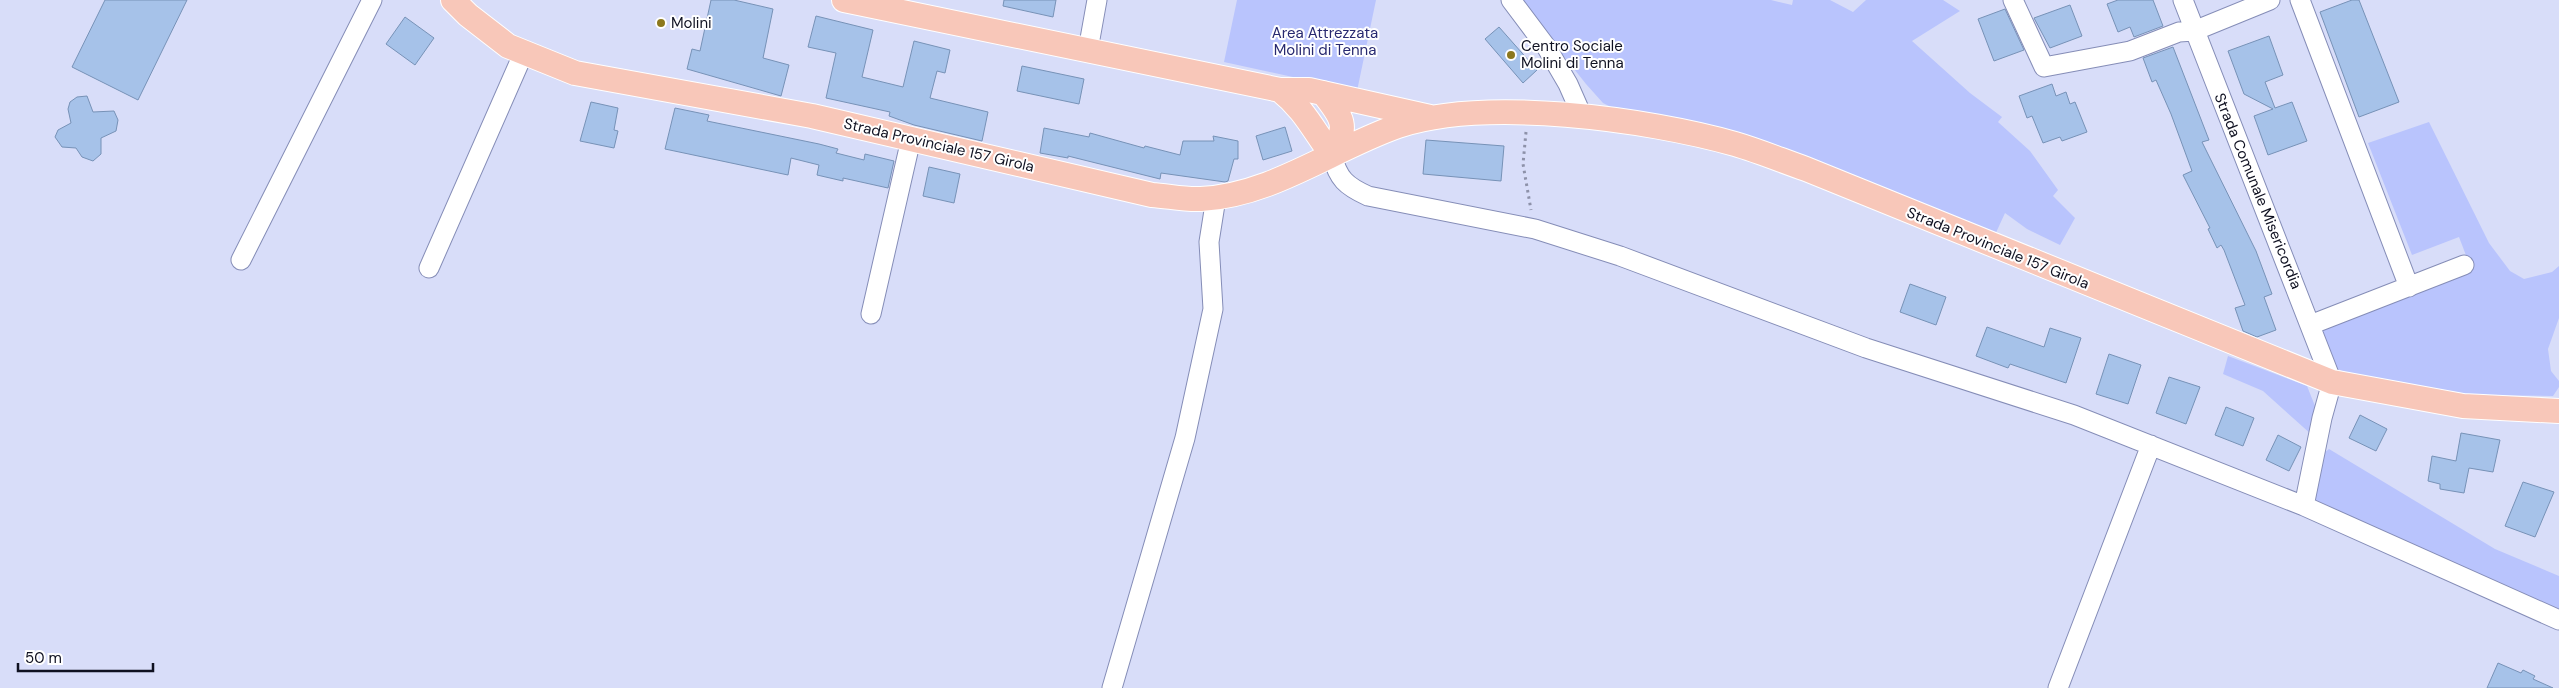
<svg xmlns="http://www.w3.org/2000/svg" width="2559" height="688" viewBox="0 0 2559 688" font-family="'DM Sans',sans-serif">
	<rect width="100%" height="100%" fill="#d8ddf9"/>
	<!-- green -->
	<path fill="#b9c4fd" d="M1237,0h139l-19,91 -133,-29z
		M1519,0h252l21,5 1,-5h37l23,12 13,-12h77l17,11 -48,30 58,52 32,24 -4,5 32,29 28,39 -5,6 22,22 -15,27 -33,-16 -22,-16 -11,24 -149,-63 -128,-47 -106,-20 -8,-4 -17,-19z
		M2429,122l60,121 21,28 14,8 28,-7 7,-6v52l-11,31 3,22 8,10v6l-6,9 -79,-1 -123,-20 -22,-10 -14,-35 157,-59 -13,-34 -47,18 -44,-112z
		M2228,356l79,30 8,20 -3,29 -49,-44 -40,-17z
		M2329,449l166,100 64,27v34l-242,-108 -2,-3 9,-46z"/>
	<!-- building -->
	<path fill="#a6c2e9" stroke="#7792b7" d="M105,0h82l-49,100 -66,-33z
		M711,0h23l39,9 -10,49 26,7 -8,31 -94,-27 5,-20 8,2z
		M1004,0h52l-3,17 -50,-11z
		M2118,0h35l10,26 -29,11 -4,-10 -12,5 -11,-28z
		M2352,0h7l40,102 -40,15 -39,-105z
		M2070,5l12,31 -32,12 -16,-30z
		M2005,9l19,41 -30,11 -16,-42z
		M816,16l57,14 -11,47 41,10 11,-46 36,9 -5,23 -8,-2 -7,27 58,14 -6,29 -68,-16 -25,-9 1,-4 -64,-14 10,-45 -28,-6z
		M405,17l29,21 -19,27 -29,-21z
		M1499,27l38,43 -14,13 -38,-44z
		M2269,36l14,39 -18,7 10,26 17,-6 15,39 -39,14 -14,-39 19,-7 -29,-15 -16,-43z
		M2173,47l36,93 -7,2 54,109 16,43 -8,3 12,33 -19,7 -14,-6 -8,-23 10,-3 -21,-55 -3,-5 -4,3 -9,-19 2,-1 -27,-53 9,-4 -21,-57 -15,-34 -4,2 -9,-24z
		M1022,66l62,13 -5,25 -62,-13z
		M2052,84l4,12 10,-4 4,12 5,-2 12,30 -25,9 -2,-4 -17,6 -11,-27 -5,2 -8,-22z
		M87,96l6,16 21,-1 4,9 -2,11 -15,7v16l-8,7 -11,-4 -6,-9 -14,-1 -7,-10 3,-7 13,-7 -3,-14 2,-7 7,-5z
		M591,102l27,6 -4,22 4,1 -4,17 -34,-7z
		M675,108l34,7 -2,6 112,23 19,5 -2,4 28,7 1,-6 29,7 -6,27 -45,-10v3l-26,-6 2,-10 -28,-7 -3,17 -123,-26z
		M1285,127l7,24 -29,9 -7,-24z
		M1044,128l45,9 1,-4 54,15 1,-2 35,9 3,-14h31l-1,-5 25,5v18h-4l-6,22 -3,1 -64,-9 -1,6 -92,-23v2l-28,-5z
		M1426,140l78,6 -3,35 -78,-7z
		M929,167l31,7 -6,29 -31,-7z
		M1910,284l36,13 -10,28 -36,-13z
		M1987,327l57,20 6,-19 31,10 -15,45 -56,-19 -2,4 -32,-12z
		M2109,354l32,11 -13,39 -32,-10z
		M2169,377l31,10 -14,37 -30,-11z
		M2226,407l28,11 -11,28 -28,-11z
		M2360,415l27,14 -11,22 -27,-13z
		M2461,433l39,7 -7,32 -24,-4 -5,25 -24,-4v-5l-12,-3 4,-25 24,5z
		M2278,435l23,12 -12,24 -23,-11z
		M2523,482l31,10 -19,45 -30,-11z
		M2498,663l23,10 2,-3 12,6 -2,3 20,9h-66z"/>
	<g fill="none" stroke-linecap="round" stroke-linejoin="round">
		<defs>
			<path id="minor" d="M1511,0l36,48 21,36 15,34
				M2013,0l31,67 86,-16 49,-19 15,-1 76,-31
				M2183,0l149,382 -10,36 -18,88
				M2300,0l109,287
				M1088,50l9,-50
				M1332,155c6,24 14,31 36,41l167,33 85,27 246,92 208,67 230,91 255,114
				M241,260l131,-260
				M429,268l95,-216
				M871,314l40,-175
				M2310,325l154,-60
				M1112,688l73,-250 28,-129 -4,-67 7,-44
				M2058,688l93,-243"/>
			<path id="major" d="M453,0l15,15 40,31 67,27 237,43 340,79c16,1 33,5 49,4 72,-4 131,-50 197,-73 87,-29 249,-7 337,18 24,7 48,17 71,25l526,213 131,24 96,5
				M844,0l436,90h29l121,27
				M1280,90c24,19 34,41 52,65
				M1323,93c20,25 26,33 9,62"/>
		</defs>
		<!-- minor casing -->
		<use href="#minor" stroke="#858db7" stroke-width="21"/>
		<!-- major casing -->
		<use href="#major" stroke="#fff" stroke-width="26"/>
		<!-- path -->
		<path stroke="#8d91a9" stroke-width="3" stroke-dasharray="2.5 4" stroke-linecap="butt" d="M1526,132l-3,32 8,46"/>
		<!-- minor -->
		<use href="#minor" stroke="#fff" stroke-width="19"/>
		<!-- major -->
		<use href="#major" stroke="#f8c7b9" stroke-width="24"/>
	</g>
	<!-- markers -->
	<g fill="#8c781d" stroke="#fff" stroke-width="2">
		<circle cx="661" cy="23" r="5"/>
		<circle cx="1511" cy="55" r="5"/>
	</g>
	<g text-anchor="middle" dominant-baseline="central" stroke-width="4" stroke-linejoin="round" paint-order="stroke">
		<!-- poi labels -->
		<g font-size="15" fill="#0f1121" stroke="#fff" text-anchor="start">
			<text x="671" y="23">Molini</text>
			<text x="1521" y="46">Centro Sociale<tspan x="1521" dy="17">Molini di Tenna</tspan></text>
		</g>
		<!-- park labels -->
		<g font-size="15" fill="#272970" stroke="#fff">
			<text x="1325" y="33">Area Attrezzata<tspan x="1325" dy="17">Molini di Tenna</tspan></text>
		</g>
		<!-- street labels -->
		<g font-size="15" fill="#0f1121" stroke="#fff">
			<text transform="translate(939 145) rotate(13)">Strada Provinciale 157 Girola</text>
			<text transform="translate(2258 191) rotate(68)">Strada Comunale Misericordia</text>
			<text transform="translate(1998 248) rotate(22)">Strada Provinciale 157 Girola</text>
		</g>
	</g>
	<!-- scale -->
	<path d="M18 663v8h135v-8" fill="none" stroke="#0f1121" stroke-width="2.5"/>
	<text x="25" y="663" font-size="15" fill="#0f1121" stroke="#ffffff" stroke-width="4" paint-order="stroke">50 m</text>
</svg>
